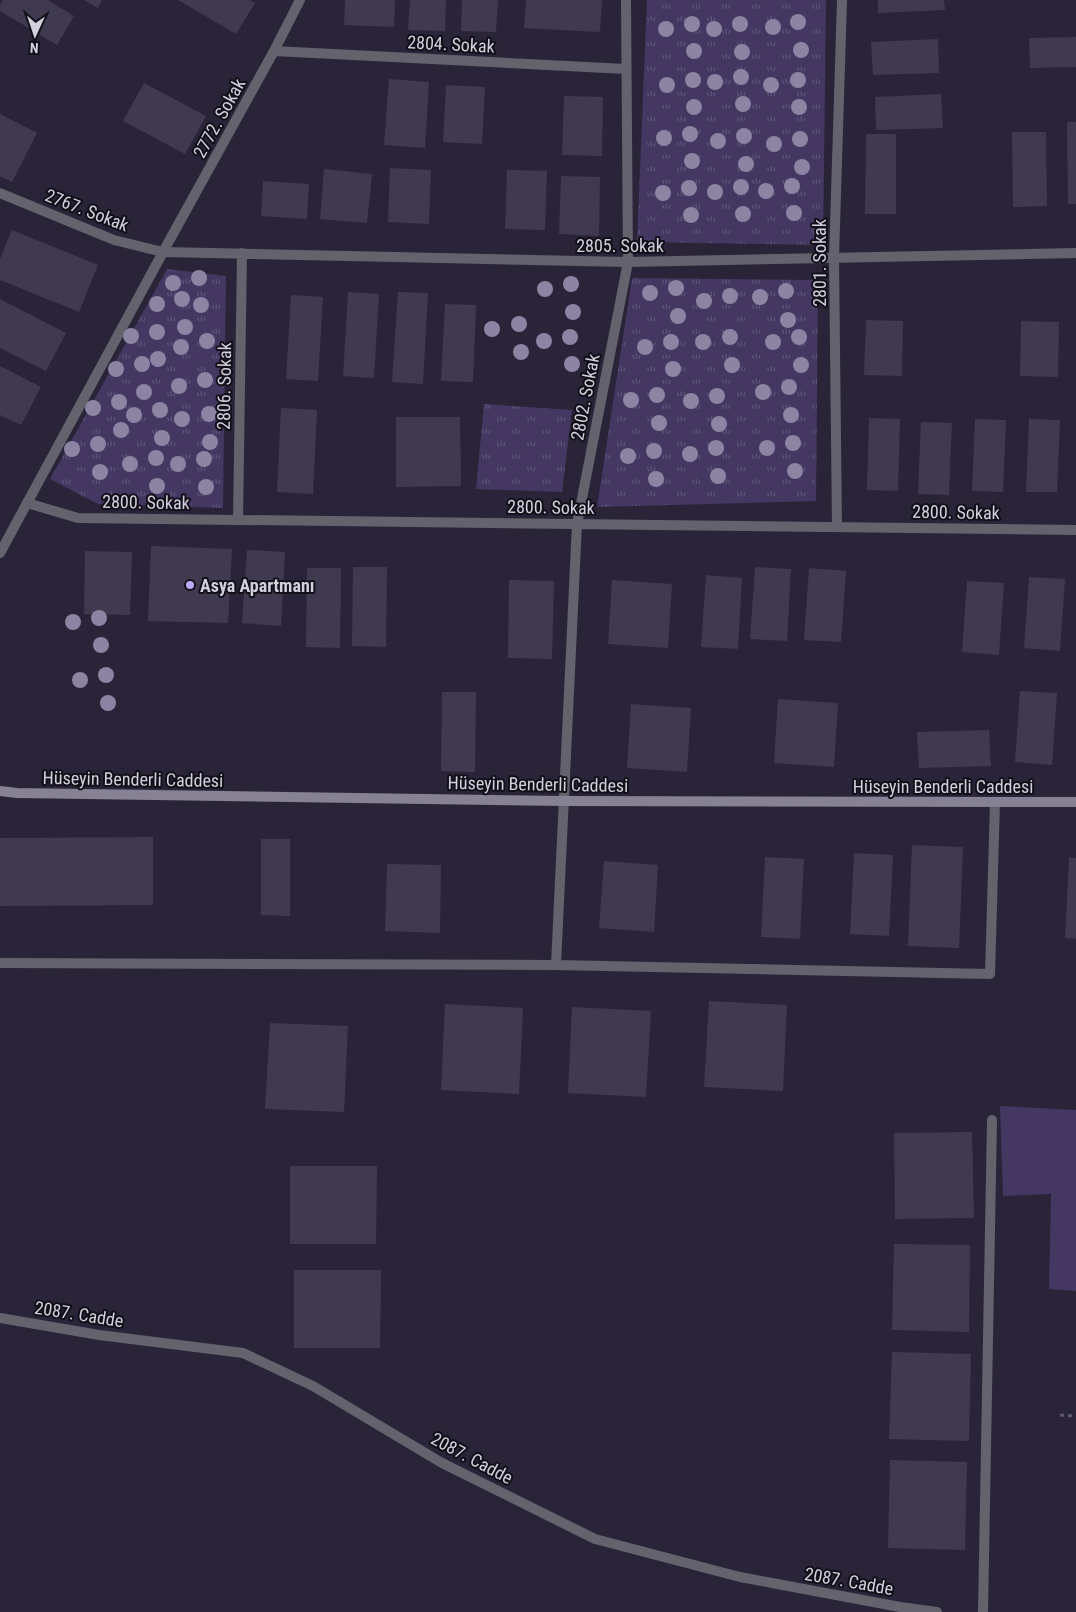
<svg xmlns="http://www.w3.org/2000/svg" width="1076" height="1612" viewBox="0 0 1076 1612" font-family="'Roboto Condensed',sans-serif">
	<defs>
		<pattern id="park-tufts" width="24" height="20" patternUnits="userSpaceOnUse" patternTransform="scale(1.25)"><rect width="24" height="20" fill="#443762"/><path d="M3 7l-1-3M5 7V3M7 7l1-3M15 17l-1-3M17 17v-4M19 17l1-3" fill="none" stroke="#5e5378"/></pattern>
	</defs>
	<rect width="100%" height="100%" fill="#2a2439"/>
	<!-- green -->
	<path fill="#443762" d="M1000,1106l76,4v181l-27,-2 2,-95 -48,2z"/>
	<!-- park -->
	<path fill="url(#park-tufts)" d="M647,0h179l-3,245 -186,-3z
		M167,269l59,7 -3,232 -125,-4 -48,-25z
		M632,278l186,2 -2,221 -219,6z
		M484,404l88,6 -10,82 -86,-3z"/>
	<!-- building -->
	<path fill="#403a50" d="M3,0h45l26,16 -17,29 -57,-34v-6z
		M84,0h18l-4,8z
		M178,0h71l6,3 -19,31z
		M345,0h50l-1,27 -50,-2z
		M410,0h36l-1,31 -37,-1z
		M462,0h36l-2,32 -35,-1z
		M526,0h76l-2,32 -76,-4z
		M878,0h66l1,10 -67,3z
		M1076,37v30l-46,1 -1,-30z
		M938,39l1,34 -66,2 -2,-33z
		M389,79l40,3 -4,66 -41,-3z
		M144,83l62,33 -21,38 -62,-33z
		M446,85l39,2 -3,57 -39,-2z
		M941,94l2,34 -67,2 -1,-33z
		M564,96l39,1 -1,59 -40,-1z
		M0,114l37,19 -25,49 -12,-6z
		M1067,122h9v82h-8z
		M1012,132h34l1,74 -34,1z
		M866,134h30v80h-31z
		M390,168l41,2 -2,54 -41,-2z
		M324,169l48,5 -5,49 -47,-4z
		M507,170l40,1 -2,59 -40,-1z
		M561,176l39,1 -1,59 -40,-2z
		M263,181l46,3 -2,35 -46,-3z
		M12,230l86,35 -19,47 -79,-32v-21z
		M348,292l31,2 -5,84 -31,-2z
		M398,292l30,1 -5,91 -31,-2z
		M291,295l32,2 -5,84 -32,-2z
		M0,299l66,34 -20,38 -46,-23z
		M445,304l31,1 -3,77 -32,-1z
		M866,320l37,1 -1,55 -38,-1z
		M1021,321l38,1 -1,55 -38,-1z
		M0,366l41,21 -20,38 -21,-10z
		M281,408l36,2 -4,84 -36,-2z
		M396,417h64l1,69 -65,1z
		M869,418l31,1 -2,72 -31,-1z
		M975,419l31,1 -3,72 -31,-1z
		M1029,419l31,1 -3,72h-31z
		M921,422l31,1 -3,72 -31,-1z
		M151,546l81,3 -4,74 -80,-2z
		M247,550l38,2 -4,74 -39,-3z
		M85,551l47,1 -2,63 -46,-1z
		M353,567h34l-1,80 -34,-1z
		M755,567l36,2 -4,72 -37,-2z
		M307,568h34l-1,80 -34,-1z
		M809,568l37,3 -5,71 -37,-2z
		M706,575l36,3 -4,71 -37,-2z
		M1029,577l36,2 -5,72 -36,-3z
		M509,580l45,1 -2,78 -44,-1z
		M612,580l60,4 -4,64 -60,-4z
		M967,581l37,2 -5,72 -37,-3z
		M1020,691l37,2 -5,72 -37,-3z
		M442,692h34l-1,80 -34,-1z
		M778,699l60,4 -4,64 -60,-4z
		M631,704l60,4 -4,64 -60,-4z
		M989,730l2,36 -72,2 -2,-36z
		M153,837v68l-153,1v-68z
		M261,839h29v77l-29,-1z
		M912,845l51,2 -4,101 -51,-2z
		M854,853l39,2 -4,81 -39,-2z
		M765,857l39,2 -4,80 -39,-2z
		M1069,858h7v81l-11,-1z
		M604,861l54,4 -4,67 -55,-4z
		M387,864l54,1 -1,68 -55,-2z
		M709,1001l78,4 -4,86 -79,-4z
		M445,1004l78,4 -4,86 -78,-4z
		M572,1007l79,4 -5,86 -78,-4z
		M270,1023l78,3 -4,86 -79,-3z
		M972,1132l2,86 -79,1 -1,-86z
		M290,1166h87l-1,78h-86z
		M894,1244l76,1 -1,87 -77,-2z
		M294,1270h87l-1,78h-86z
		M892,1352l79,2 -2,87 -80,-2z
		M890,1460l77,2 -2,88 -77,-2z"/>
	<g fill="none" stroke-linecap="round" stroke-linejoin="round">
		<!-- path -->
		<path stroke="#5f5a6d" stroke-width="3" stroke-dasharray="4 4" stroke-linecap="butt" d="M1060,1415l16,1"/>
		<!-- minor -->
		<path stroke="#64626d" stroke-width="10" d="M274,51l352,18
			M0,193l114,47 49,12 465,10 448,-9
			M163,252l111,-201 26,-51
			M27,503l51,15 998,12
			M238,520l4,-267
			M837,527l-3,-269 8,-258
			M0,963l556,2 434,9 5,-172
			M556,965l21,-441 51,-262 -2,-262
			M0,1318l99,17 144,18 70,33 129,77 153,76 145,38 160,30 37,5
			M983,1612l9,-492"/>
		<!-- tertiary -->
		<path stroke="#64626d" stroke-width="10" d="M0,553l163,-301"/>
		<!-- secondary -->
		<path stroke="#868293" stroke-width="10" d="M0,791l17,2 546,8 513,1"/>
	</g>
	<!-- trees -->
	<g fill="#8b84a2">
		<circle cx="798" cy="22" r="8"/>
		<circle cx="692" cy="24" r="8"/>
		<circle cx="740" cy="24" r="8"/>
		<circle cx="773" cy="27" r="8"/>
		<circle cx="666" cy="29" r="8"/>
		<circle cx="714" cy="29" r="8"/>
		<circle cx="801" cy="50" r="8"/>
		<circle cx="694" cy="51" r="8"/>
		<circle cx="742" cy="52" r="8"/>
		<circle cx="741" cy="77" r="8"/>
		<circle cx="693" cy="80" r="8"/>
		<circle cx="798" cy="80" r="8"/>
		<circle cx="715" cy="82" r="8"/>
		<circle cx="667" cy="85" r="8"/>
		<circle cx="771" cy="85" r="8"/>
		<circle cx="743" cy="104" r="8"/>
		<circle cx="694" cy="107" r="8"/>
		<circle cx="799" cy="107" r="8"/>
		<circle cx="690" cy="134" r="8"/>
		<circle cx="744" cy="136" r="8"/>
		<circle cx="664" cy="138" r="8"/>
		<circle cx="800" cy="139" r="8"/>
		<circle cx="718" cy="141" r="8"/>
		<circle cx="774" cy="144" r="8"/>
		<circle cx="692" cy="161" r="8"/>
		<circle cx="746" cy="164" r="8"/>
		<circle cx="802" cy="167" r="8"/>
		<circle cx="792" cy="186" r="8"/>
		<circle cx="741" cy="187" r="8"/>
		<circle cx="689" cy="188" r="8"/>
		<circle cx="766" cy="191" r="8"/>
		<circle cx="715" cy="192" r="8"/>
		<circle cx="663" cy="193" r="8"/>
		<circle cx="794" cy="213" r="8"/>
		<circle cx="743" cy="214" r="8"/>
		<circle cx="691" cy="215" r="8"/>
		<circle cx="199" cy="278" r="8"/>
		<circle cx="173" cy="283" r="8"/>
		<circle cx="571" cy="284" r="8"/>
		<circle cx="676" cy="288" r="8"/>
		<circle cx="545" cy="289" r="8"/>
		<circle cx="786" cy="291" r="8"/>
		<circle cx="650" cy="293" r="8"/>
		<circle cx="730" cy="296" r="8"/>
		<circle cx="760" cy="297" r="8"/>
		<circle cx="182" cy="299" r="8"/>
		<circle cx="704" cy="301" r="8"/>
		<circle cx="157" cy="304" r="8"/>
		<circle cx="201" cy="305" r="8"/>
		<circle cx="573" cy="312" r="8"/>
		<circle cx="678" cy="316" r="8"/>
		<circle cx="788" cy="320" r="8"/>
		<circle cx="519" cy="324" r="8"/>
		<circle cx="185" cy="327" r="8"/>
		<circle cx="492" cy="329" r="8"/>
		<circle cx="157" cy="332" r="8"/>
		<circle cx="131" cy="336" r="8"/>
		<circle cx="570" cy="337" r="8"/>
		<circle cx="730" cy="337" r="8"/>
		<circle cx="799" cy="337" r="8"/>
		<circle cx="207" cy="341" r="8"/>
		<circle cx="544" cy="341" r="8"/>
		<circle cx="671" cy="342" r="8"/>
		<circle cx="703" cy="342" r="8"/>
		<circle cx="773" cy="342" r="8"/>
		<circle cx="181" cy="347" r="8"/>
		<circle cx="645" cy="347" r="8"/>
		<circle cx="521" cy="352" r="8"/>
		<circle cx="158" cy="359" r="8"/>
		<circle cx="142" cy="364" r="8"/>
		<circle cx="572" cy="364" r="8"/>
		<circle cx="732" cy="365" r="8"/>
		<circle cx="801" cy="365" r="8"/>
		<circle cx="116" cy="369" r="8"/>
		<circle cx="673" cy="369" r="8"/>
		<circle cx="205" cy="380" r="8"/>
		<circle cx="179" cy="386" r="8"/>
		<circle cx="789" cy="387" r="8"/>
		<circle cx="144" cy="392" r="8"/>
		<circle cx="763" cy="392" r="8"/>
		<circle cx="657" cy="395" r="8"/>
		<circle cx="717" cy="396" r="8"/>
		<circle cx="631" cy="400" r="8"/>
		<circle cx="691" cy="401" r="8"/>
		<circle cx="119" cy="402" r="8"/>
		<circle cx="93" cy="408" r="8"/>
		<circle cx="160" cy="410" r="8"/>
		<circle cx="209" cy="414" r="8"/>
		<circle cx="134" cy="415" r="8"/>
		<circle cx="791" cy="415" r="8"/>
		<circle cx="182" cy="419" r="8"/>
		<circle cx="659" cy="423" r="8"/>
		<circle cx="719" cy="424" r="8"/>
		<circle cx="121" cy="430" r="8"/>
		<circle cx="162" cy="438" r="8"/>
		<circle cx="210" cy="442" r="8"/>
		<circle cx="793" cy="443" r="8"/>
		<circle cx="98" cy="444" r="8"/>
		<circle cx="716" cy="448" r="8"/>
		<circle cx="767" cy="448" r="8"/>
		<circle cx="72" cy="449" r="8"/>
		<circle cx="654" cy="451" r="8"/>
		<circle cx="690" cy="454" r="8"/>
		<circle cx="628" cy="456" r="8"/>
		<circle cx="156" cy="458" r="8"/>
		<circle cx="204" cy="459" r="8"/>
		<circle cx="130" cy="464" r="8"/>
		<circle cx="178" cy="464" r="8"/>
		<circle cx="795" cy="471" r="8"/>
		<circle cx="100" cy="472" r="8"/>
		<circle cx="718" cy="476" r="8"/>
		<circle cx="656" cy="479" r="8"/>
		<circle cx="157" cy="486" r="8"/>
		<circle cx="206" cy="487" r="8"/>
		<circle cx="99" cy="618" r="8"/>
		<circle cx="73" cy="622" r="8"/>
		<circle cx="101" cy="645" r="8"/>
		<circle cx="106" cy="675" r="8"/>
		<circle cx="80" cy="680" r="8"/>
		<circle cx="108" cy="703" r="8"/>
	</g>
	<!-- markers -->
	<circle fill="#bea9f5" stroke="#120f19" stroke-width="2" cx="190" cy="585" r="5"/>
	<g text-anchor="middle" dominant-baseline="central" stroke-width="4" stroke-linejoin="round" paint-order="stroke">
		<!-- street labels -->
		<g font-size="18" fill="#d3d0de" stroke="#120f19">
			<text transform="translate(451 44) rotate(3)">2804. Sokak</text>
			<text transform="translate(219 118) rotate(-61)">2772. Sokak</text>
			<text transform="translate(87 210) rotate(21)">2767. Sokak</text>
			<text x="620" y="245">2805. Sokak</text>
			<text transform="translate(819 263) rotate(-90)">2801. Sokak</text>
			<text transform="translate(224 386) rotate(-89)">2806. Sokak</text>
			<text transform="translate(585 397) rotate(-79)">2802. Sokak</text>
			<text transform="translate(146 502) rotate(1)">2800. Sokak</text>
			<text transform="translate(551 507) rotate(1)">2800. Sokak</text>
			<text transform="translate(956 512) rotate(1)">2800. Sokak</text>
			<text transform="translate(133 779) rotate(1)">Hüseyin Benderli Caddesi</text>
			<text transform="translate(538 784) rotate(1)">Hüseyin Benderli Caddesi</text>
			<text x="943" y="786">Hüseyin Benderli Caddesi</text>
			<text transform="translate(79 1314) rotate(9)">2087. Cadde</text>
			<text transform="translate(472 1458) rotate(28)">2087. Cadde</text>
			<text transform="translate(849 1581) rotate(10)">2087. Cadde</text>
		</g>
		<!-- poi labels -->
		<g font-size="18" font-weight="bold" fill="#d3d0de" stroke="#120f19" text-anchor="start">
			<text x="200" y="585">Asya Apartmanı</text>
		</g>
	</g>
	<!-- north arrow -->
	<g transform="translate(35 35) rotate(183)" stroke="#120f19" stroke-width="4" paint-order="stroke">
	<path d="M0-4L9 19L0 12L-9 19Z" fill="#d3d0de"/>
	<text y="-8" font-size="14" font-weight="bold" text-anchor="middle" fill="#d3d0de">N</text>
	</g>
</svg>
